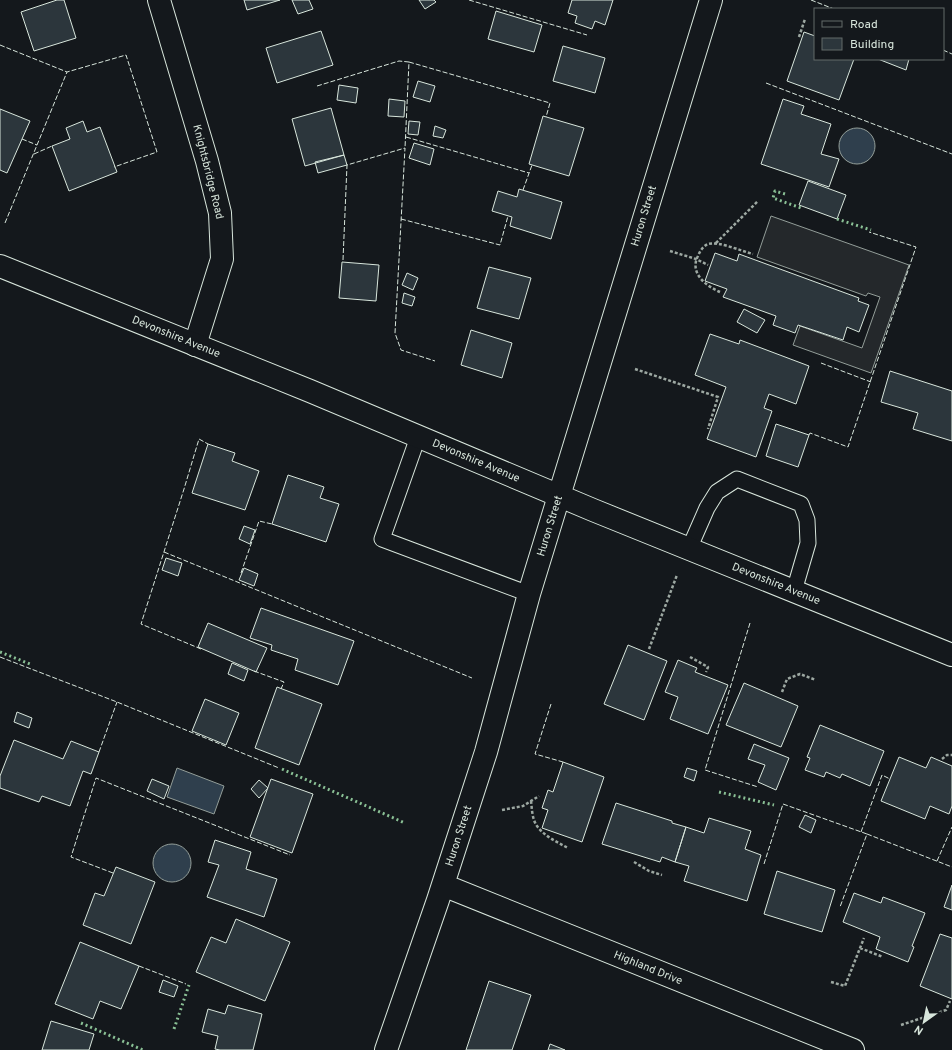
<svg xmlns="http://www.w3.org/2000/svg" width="952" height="1050" viewBox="0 0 952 1050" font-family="Overpass,sans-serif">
	<rect width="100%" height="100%" fill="#14181c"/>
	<!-- parking -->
	<path fill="#24282b" stroke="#939e99" d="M771,216l138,49 -38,108 -78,-28 7,-19 62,22 18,-51 -12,-4 -2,3 -109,-39z"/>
	<!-- water -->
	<path fill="#2f3f4d" stroke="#939e99" d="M839 146a18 18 0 1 1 36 0a18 18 0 1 1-36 0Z
		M177,768l47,18 -10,28 -47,-17z
		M153 863a19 19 0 1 1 38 0a19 19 0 1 1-38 0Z"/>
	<!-- building -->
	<path fill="#2c363c" stroke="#d8e6dc" d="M57,0h7l12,38 -42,13 -13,-39z
		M244,0h36l-33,10z
		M292,0h17l4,9 -15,5z
		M419,0h15l2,2 -11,7z
		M572,0h41l-8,25 -10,-4 -3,8 -17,-6 2,-7 -9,-3z
		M496,11l46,14 -8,27 -46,-13z
		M321,31l12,34 -56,18 -11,-35z
		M804,32l11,4v23h39l-15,41 -52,-19z
		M563,46l42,12 -10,35 -42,-12z
		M878,59h31l-3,11z
		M418,81l17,5 -5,16 -17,-5z
		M339,85l19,3 -2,15 -19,-3z
		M389,99l16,2 -1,16 -16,-1z
		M783,99l21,7 -3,8 30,10 -10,30 18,5 -10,28 -68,-23z
		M331,108l13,47 -39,11 -13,-47z
		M0,109l30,12 -23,52 -7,-3z
		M543,116l41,12 -15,48 -40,-12z
		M83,121l4,11 13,-5 17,45 -48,19 -17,-45 18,-7 -4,-11z
		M409,121l11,1 -2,13 -10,-1z
		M435,126l11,4 -3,8 -10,-2z
		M414,143l20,6 -4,16 -21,-7z
		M344,155l3,10 -29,8 -3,-11z
		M808,181l38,14 -9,24 -38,-14z
		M519,189l43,13 -11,37 -41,-13 2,-9 -20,-6 6,-20 19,6z
		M715,253l22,8 2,-7 120,44 -1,3 11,4 -10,27 -12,-5 -4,13 -45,-15 -3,8 -22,-8 3,-9 -53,-19 4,-8 -22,-8z
		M342,262l37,3 -3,36 -37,-3z
		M489,267l42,11 -12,41 -42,-11z
		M407,273l11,5 -5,12 -11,-5z
		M404,293l11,4 -3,9 -10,-3z
		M744,309l21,11 -8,13 -20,-11z
		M471,330l41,13 -10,35 -41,-13z
		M710,334l29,10 1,-4 69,26 -13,38 -27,-10 -5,14 8,3 -16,46 -49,-18 19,-52 -31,-12z
		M890,371l62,20v50l-39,-12 5,-16 -37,-11z
		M776,424l33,11 -11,32 -32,-11z
		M208,444l27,9 -3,8 27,10 -14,39 -53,-17z
		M288,475l36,12 -4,11 19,6 -13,38 -54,-18z
		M244,526l11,4 -5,14 -11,-5z
		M166,558l16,5 -4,13 -16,-6z
		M244,568l14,6 -4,12 -15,-6z
		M261,608l93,33 -16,44 -43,-15 3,-11 -27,-9 1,-5 -22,-7z
		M208,623l59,25 -11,24 -58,-25z
		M628,645l39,16 -23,59 -40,-16z
		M678,660l19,8 -2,4 33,13 -20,49 -38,-15 8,-22 -13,-5z
		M232,663l16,7 -4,11 -16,-7z
		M744,683l54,23 -17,41 -55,-22z
		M277,687l45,17 -23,61 -44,-17z
		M205,699l34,14 -13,32 -34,-14z
		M17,712l15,6 -3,10 -15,-6z
		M820,725l64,26 -14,35 -28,-12 -2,4 -14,-6 -2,5 -19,-7 5,-12 -3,-1z
		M14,740l49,19 8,-18 28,11 -8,22 -8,-3 -13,35 -28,-10 -3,6 -39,-14v-12z
		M754,744l35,14 -13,32 -18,-8 7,-17 -17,-6z
		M899,757l27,11 5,-11 21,9v40l-3,8 -19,-8 -5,13 -44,-18z
		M563,762l41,15 -22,65 -40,-14 6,-18 -6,-2 6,-18 5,2z
		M687,768l10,3 -3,10 -10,-4z
		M152,779l17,7 -5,13 -17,-8z
		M271,779l42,15 -21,59 -42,-16z
		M259,780l9,8 -9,10 -8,-9z
		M616,803l56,18v2l14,4 -11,35 -13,-5 -2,5 -58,-18z
		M805,815l11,5 -5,13 -12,-6z
		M709,818l42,13 -6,18 16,6 -14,46 -63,-20 5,-15 -14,-4 11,-35 18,6z
		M215,840l36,12 -5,17 31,10 -13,38 -57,-20 12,-32 -11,-3z
		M116,867l39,15 -24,62 -48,-19 12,-32 9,3z
		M777,871l58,19 -13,42 -58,-18z
		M952,885v25l-8,-3z
		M854,893l27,10 2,-6 42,16 -13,33 2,1 -6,15 -32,-13 4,-12 -37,-15z
		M236,919l54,23 -25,59 -69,-29 15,-35 15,6z
		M940,934l12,4v61l-32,-13z
		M80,942l59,24 -18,43 -21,-8 -7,18 -38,-15z
		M163,980l15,6 -4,11 -15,-5z
		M489,981l42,14 -19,55h-46z
		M228,1005l34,9 -9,36h-33l-5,-1 3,-13 -16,-4 6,-23 17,5z
		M51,1021l43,13 -5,16h-47z
		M550,1044l15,6h-17z"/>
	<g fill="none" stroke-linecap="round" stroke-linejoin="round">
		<defs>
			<path id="service" d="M418,437l-36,102 147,55
				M689,549l18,-41 10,-16 20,-13 64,25 6,16 1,23 -14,48"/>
			<path id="minor" d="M159,0l48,161 13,52 2,46 -27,86
				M443,885l410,165
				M386,1050l52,-150 48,-148 43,-158 30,-98"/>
			<path id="secondary" d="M0,266l310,125 283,119 359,145
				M559,496l152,-496"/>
		</defs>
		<!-- service casing -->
		<use href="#service" stroke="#d8e6dc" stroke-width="17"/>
		<!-- minor casing -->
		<use href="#minor" stroke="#d8e6dc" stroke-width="24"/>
		<!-- secondary casing -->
		<use href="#secondary" stroke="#d8e6dc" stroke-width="24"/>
		<!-- path -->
		<path stroke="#9da8a2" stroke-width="2.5" stroke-dasharray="3 2" stroke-linecap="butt" d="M799,37l6,-18
			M716,243l42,-42
			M670,251l26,8 12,6
			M720,292c-14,-6 -31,-19 -22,-36 2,-5 5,-10 10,-12 11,-3 33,7 45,10
			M635,369l83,28 -10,32
			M649,649l28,-74
			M690,657l18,10 -2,5
			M782,692l5,-13 13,-5 16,6
			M942,759l5,-4h5
			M531,801c1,8 1,18 6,25 7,10 20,16 31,22
			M502,810l21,-4 16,-10
			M634,862l15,9 13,4
			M860,948l23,9
			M831,982l14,4 19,-48
			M901,1025l45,-15 4,-9"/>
		<!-- service -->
		<use href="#service" stroke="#14181c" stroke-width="15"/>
		<!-- minor -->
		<use href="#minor" stroke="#14181c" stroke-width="22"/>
		<!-- secondary -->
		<use href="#secondary" stroke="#14181c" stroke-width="22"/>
		<!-- hedge -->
		<path stroke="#8ac095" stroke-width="3" stroke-dasharray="2 3" stroke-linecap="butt" d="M785,194l-10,-3 -2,7 28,10
			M837,219l34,11
			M0,652l30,12
			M282,769l123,54
			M719,792l55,13
			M81,1023l62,27
			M174,1029l15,-44"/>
		<!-- fence -->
		<path stroke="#d8e6dc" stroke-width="1" stroke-dasharray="5 2" stroke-linecap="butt" d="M469,0l118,35
			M811,0l23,9
			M0,45l67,27
			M943,50l9,4
			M409,62l141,41 -4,14
			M766,83l186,71
			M317,86l82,-25 10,1 -4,86
			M406,137l123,36
			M22,139l15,6
			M34,154l18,-8
			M523,190l9,-25
			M401,219l99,26 8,-29
			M5,223l62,-151 59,-17 31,97 -43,15
			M343,260l4,-95 58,-17 -10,185 6,17 34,11
			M821,363l50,19
			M809,435l1,-2 38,14 68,-200 -47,-15
			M164,552l308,126
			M241,573l18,-52 13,3
			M750,623l-45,147 53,17
			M201,649l-60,-25 43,-135 15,-50 9,5
			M0,657l117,45 162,66
			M254,671l30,11 -3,7
			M551,704l-16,50 28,8
			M99,752l18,-50
			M861,832l21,-57 8,4
			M867,834l85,33
			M937,861l15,-34
			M764,864l19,-60 84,30 -27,73
			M113,873l-42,-16 25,-79 194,77
			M139,966l47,18"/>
	</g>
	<g text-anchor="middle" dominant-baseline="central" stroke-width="3" stroke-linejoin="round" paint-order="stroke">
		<!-- street labels -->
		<g font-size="11" fill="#d8e6dc" stroke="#14181c">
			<text transform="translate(208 172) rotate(76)">Knightsbridge Road</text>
			<text transform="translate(644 216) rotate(-73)">Huron Street</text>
			<text transform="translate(176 337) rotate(22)">Devonshire Avenue</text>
			<text transform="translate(476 461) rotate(23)">Devonshire Avenue</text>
			<text transform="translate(550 526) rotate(-73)">Huron Street</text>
			<text transform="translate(776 584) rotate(22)">Devonshire Avenue</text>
			<text transform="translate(459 836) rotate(-72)">Huron Street</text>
			<text transform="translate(648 968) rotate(22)">Highland Drive</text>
		</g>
	</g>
	<!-- legend -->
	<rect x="814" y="8" width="130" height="52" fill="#14181c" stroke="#626a69"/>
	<rect x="822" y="21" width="20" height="6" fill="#14181c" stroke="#626a69"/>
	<text x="850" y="28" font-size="12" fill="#d8e6dc">Road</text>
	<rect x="822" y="38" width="20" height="12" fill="#2c363c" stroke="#626a69"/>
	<text x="850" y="48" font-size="12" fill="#d8e6dc">Building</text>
	<!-- north arrow -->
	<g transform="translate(924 1022) rotate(213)" stroke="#14181c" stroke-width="3" paint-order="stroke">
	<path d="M0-3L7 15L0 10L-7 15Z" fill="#d8e6dc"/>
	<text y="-6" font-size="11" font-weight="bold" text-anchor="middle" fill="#d8e6dc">N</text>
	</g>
</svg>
